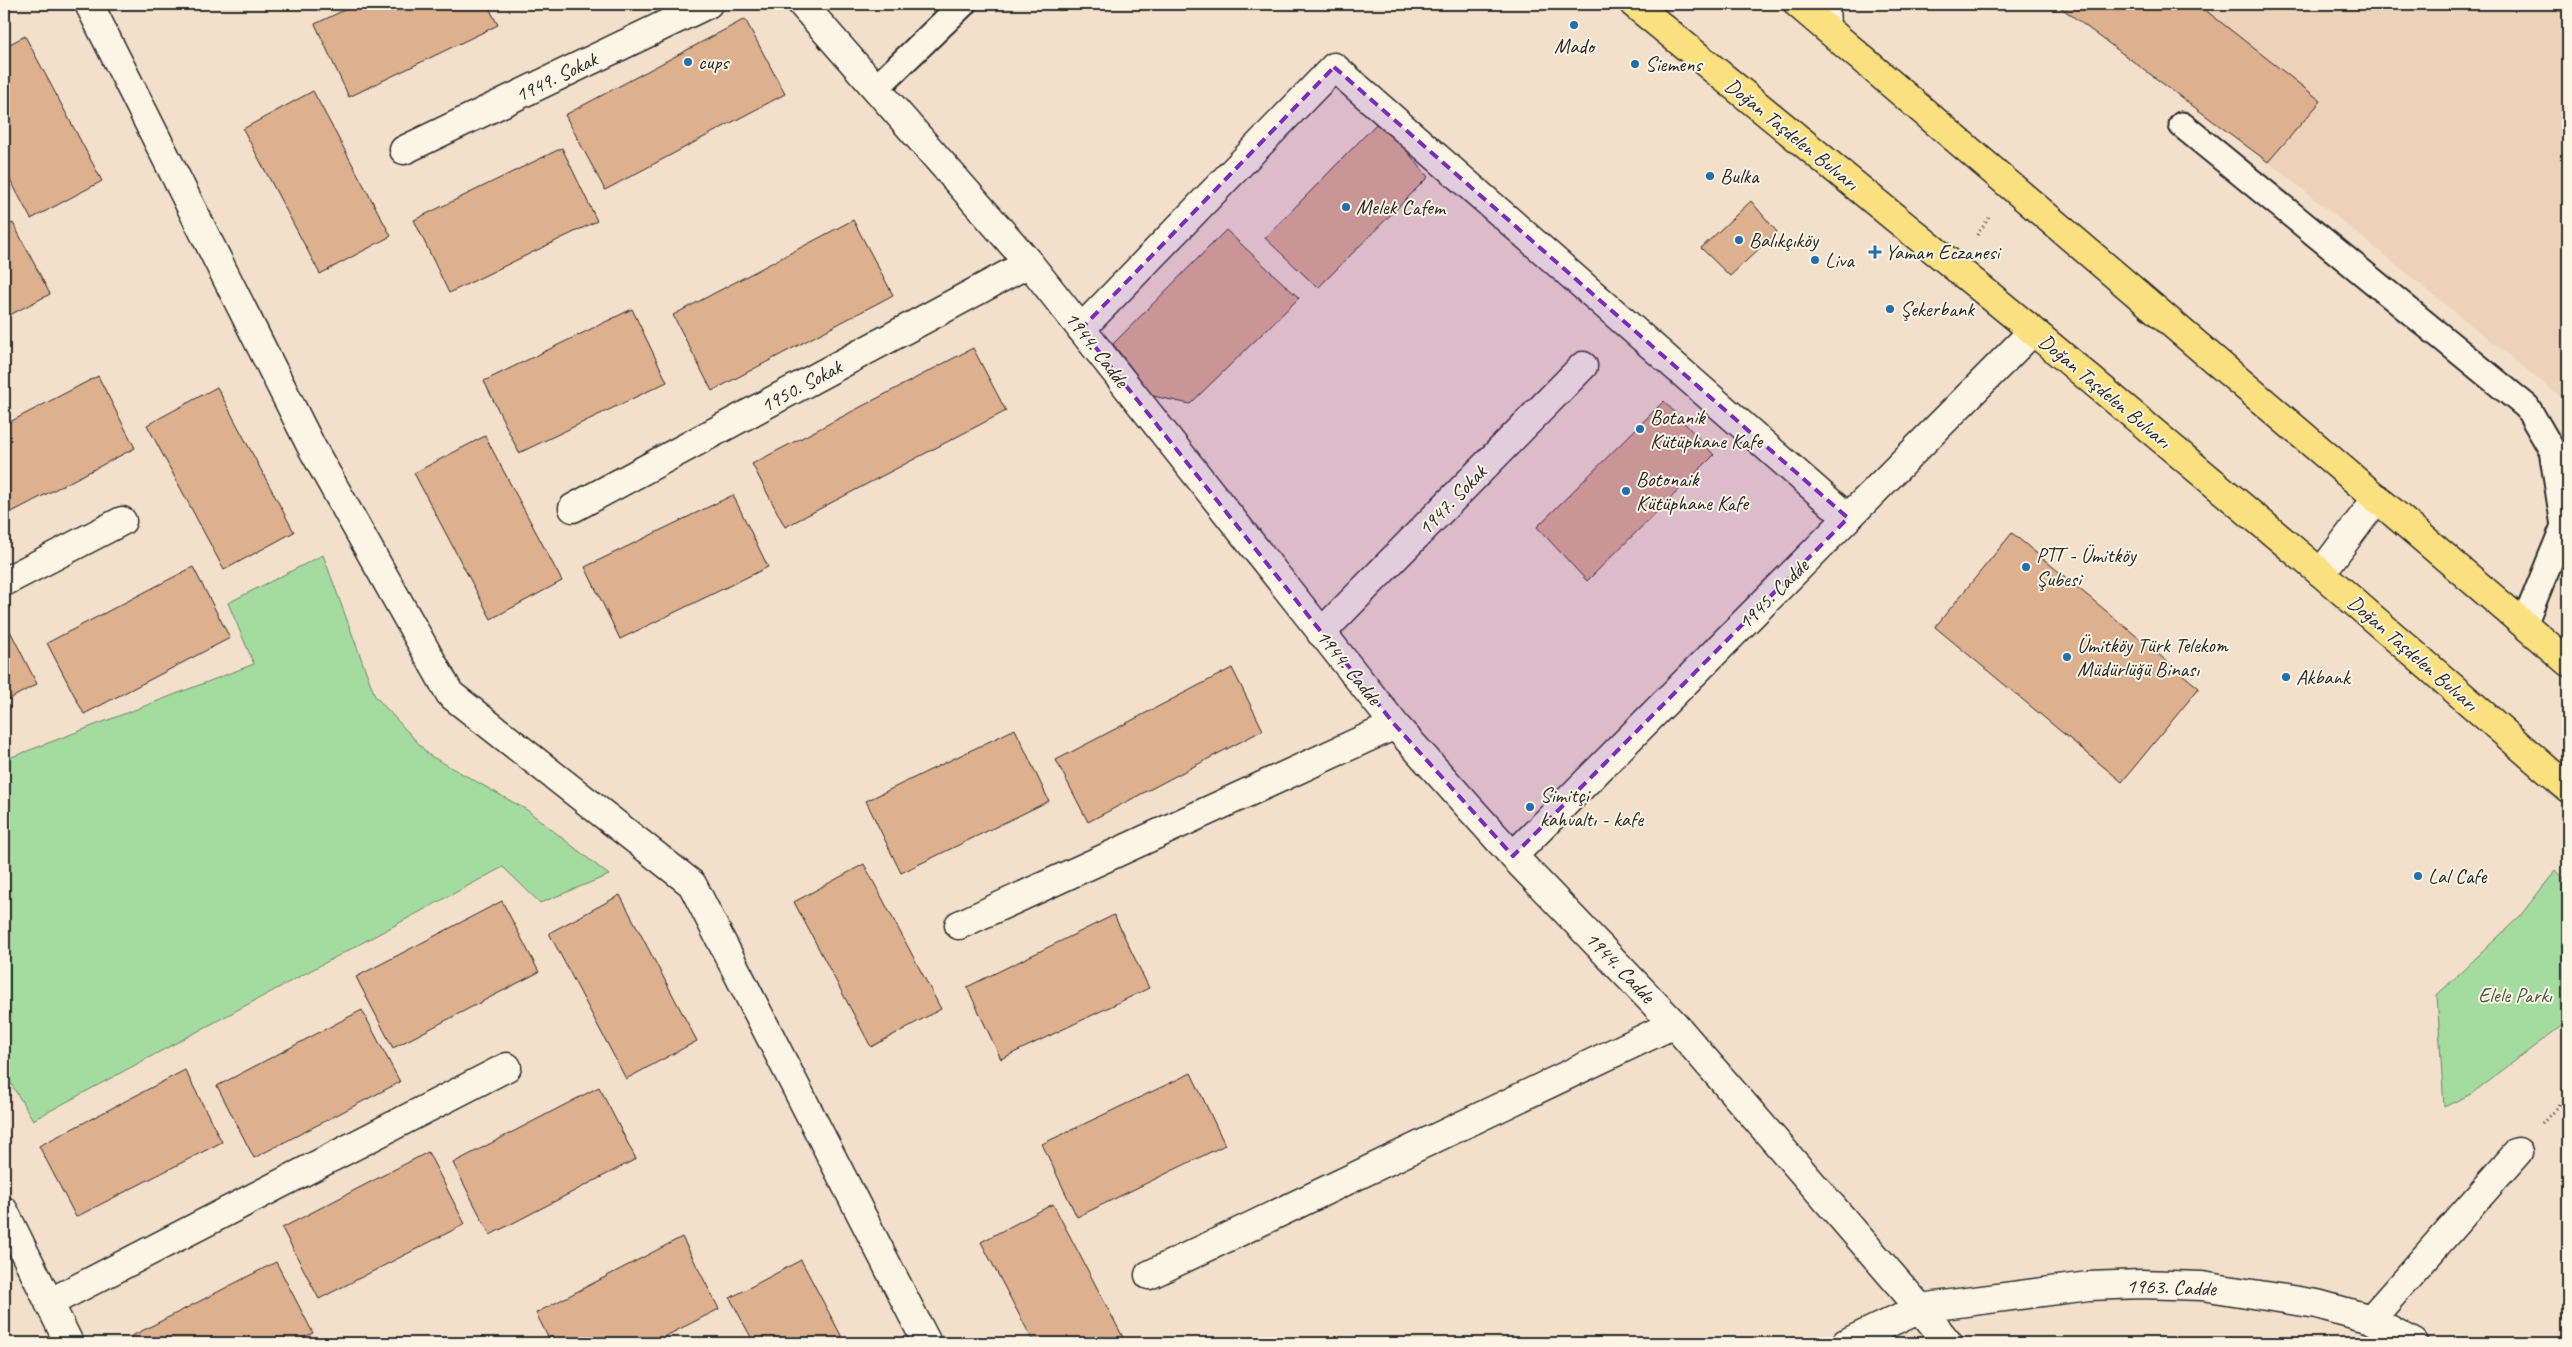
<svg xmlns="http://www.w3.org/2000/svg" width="2572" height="1347" viewBox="0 0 2572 1347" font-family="Caveat,sans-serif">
	<rect width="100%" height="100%" fill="#f3e0cb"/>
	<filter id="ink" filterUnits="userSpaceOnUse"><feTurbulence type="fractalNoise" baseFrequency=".02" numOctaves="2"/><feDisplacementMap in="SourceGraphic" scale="10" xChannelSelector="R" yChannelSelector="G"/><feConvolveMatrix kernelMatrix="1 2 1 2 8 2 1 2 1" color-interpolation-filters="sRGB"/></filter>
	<g filter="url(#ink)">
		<!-- built -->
		<path fill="#ecd2b9" d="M2072,4h496v402v-3z"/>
		<!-- green -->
		<path fill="#a4dca0" stroke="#688466" d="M323,555l52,141 54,59 98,55 82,65 -69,28 -37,-36 -470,253 -29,-48v-312l250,-96 -26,-61z
			M2556,870l12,13v138l-97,73 -27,13 -7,-112 83,-79z"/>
		<!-- building -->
		<path fill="#ddb08e" stroke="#2b2b2b" d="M357,4h130l11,21 -149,72 -34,-73z
			M2056,4h153l-5,5 117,92 -53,61z
			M745,19l40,75 -180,96 -40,-75z
			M25,36l77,145 -71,38 -27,-51v-121z
			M313,91l78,145 -71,38 -77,-145z
			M1381,119l47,58 -110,111 -53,-50z
			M562,148l35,73 -148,72 -35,-73z
			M1751,201l26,31 -47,44 -29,-28z
			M853,220l40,75 -181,96 -39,-76z
			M13,223l37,71 -46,24v-91z
			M1226,230l73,68 -109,106 -37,-8 -40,-52z
			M632,309l35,73 -148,71 -35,-72z
			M973,348l33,63 -221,116 -33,-63z
			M98,376l37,72 -131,68v-91z
			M217,387l77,145 -70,38 -77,-145z
			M1664,401l50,54 -127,126 -50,-54z
			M485,436l77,145 -71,38 -77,-146z
			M733,495l35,72 -148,72 -35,-72z
			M2012,533l187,155 -77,94 -187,-155z
			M193,567l37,71 -146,76 -37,-71z
			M4,619l33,65 -33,18z
			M1232,668l31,62 -175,92 -32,-62z
			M1015,729l34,72 -148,72 -35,-72z
			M864,864l77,145 -70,38 -77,-145z
			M620,895l77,146 -71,38 -77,-146z
			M502,901l37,71 -146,76 -37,-71z
			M1114,915l35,73 -148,71 -34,-72z
			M362,1010l38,72 -146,76 -37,-72z
			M185,1070l37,72 -146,75 -37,-71z
			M1191,1073l34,72 -148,72 -35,-73z
			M599,1087l37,72 -146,76 -37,-72z
			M428,1152l37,72 -146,75 -37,-71z
			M1053,1204l73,139h-92l-53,-101z
			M682,1237l37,72 -67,34h-101l-15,-30z
			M801,1260l44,83h-91l-24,-45z
			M276,1262l37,71 -20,10h-160l-3,-6z"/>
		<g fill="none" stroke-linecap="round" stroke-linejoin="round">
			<defs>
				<path id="lane" d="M876,88l87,-84
					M2182,125l345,282 25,43 12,76 -40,98"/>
				<path id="street" d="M89,4l222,442 139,248 242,190 235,459
					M802,4l227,259 366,462 118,131 161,168 246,284 28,35
					M1825,4l1,24
					M404,150l304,-146
					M1081,329l253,-262 514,451
					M573,508l456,-245
					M2321,573l56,-75
					M4,582l118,-61
					M1321,633l262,-267
					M1513,856l520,-525
					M959,925l436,-200
					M4,1211l65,132
					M1149,1275l525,-251
					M49,1303l458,-236
					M2371,1319l147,-167
					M1846,1343l74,-35 169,-22 52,-2 61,2 115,18 54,15 43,24"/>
				<path id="primary" d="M1634,4l399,327 288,242 247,215
					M1798,4l770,658"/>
			</defs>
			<!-- lane casing -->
			<use href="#lane" stroke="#2b2b2b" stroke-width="29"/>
			<!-- street casing -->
			<use href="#street" stroke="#2b2b2b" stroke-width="31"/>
			<!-- primary casing -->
			<use href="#primary" stroke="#2b2b2b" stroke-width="31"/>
			<!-- path -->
			<path stroke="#2b2b2b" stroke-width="3" stroke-dasharray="1 4" stroke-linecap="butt" d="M1977,235l12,-17
				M2542,1124l26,-30"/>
			<!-- lane -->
			<use href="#lane" stroke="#fcf5e5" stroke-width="25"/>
			<!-- street -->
			<use href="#street" stroke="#fcf5e5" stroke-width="28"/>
			<!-- primary -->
			<use href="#primary" stroke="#fbe080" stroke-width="28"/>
		</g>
	</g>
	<!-- marked area -->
	<path fill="#7b2cbf" fill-opacity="0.2" stroke="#7b2cbf" stroke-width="4" stroke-dasharray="10 6" stroke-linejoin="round" d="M1334,67l514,451 -335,338 -118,-131 -314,-396z"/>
	<!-- markers -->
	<g fill="#1f6fb2" stroke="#fcf5e5" stroke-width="2">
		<circle cx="1574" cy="25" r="5"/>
		<circle cx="688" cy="62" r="5"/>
		<circle cx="1635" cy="64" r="5"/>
		<circle cx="1710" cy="176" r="5"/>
		<circle cx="1346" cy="207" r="5"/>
		<circle cx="1739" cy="240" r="5"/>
		<path d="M1872.5 244.5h5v5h5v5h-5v5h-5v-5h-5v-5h5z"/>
		<circle cx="1815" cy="260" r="5"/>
		<circle cx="1890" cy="309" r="5"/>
		<circle cx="1640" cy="429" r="5"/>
		<circle cx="1626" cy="491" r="5"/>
		<circle cx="2026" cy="567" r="5"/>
		<circle cx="2067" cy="657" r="5"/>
		<circle cx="2286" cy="677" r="5"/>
		<circle cx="1530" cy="807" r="5"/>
		<circle cx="2418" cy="876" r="5"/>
	</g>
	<g text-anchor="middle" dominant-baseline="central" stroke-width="4" stroke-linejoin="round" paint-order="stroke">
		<!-- poi labels -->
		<g font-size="21" fill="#2b2b2b" stroke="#fcf5e5" text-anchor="start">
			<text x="1574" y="46" text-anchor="middle">Mado</text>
			<text x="698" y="62">cups</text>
			<text x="1645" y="64">Siemens</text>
			<text x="1720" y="176">Bulka</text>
			<text x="1356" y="207">Melek Cafem</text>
			<text x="1749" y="240">Balıkçıköy</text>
			<text x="1885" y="252">Yaman Eczanesi</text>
			<text x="1825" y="260">Liva</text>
			<text x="1900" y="309">Şekerbank</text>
			<text x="1650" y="417">Botanik<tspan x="1650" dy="24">Kütüphane Kafe</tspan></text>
			<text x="1636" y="479">Botonaik<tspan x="1636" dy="24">Kütüphane Kafe</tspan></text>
			<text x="2036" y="555">PTT - Ümitköy<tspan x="2036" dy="24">Şubesi</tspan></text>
			<text x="2077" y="645">Ümitköy Türk Telekom<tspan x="2077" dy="24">Müdürlüğü Binası</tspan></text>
			<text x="2296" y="677">Akbank</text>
			<text x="1540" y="795">Simitçi<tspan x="1540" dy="24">kahvaltı - kafe</tspan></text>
			<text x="2428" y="876">Lal Cafe</text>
		</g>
		<!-- street labels -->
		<g font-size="21" fill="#2b2b2b" stroke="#fcf5e5">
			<text transform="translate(556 77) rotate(-26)">1949. Sokak</text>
			<text transform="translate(1792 134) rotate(39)">Doğan Taşdelen Bulvarı</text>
			<text transform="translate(1097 349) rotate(52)">1944. Cadde</text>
			<text transform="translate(801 386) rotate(-28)">1950. Sokak</text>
			<text transform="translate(2105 391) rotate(40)">Doğan Taşdelen Bulvarı</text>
			<text transform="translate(1452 500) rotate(-46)">1947. Sokak</text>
			<text transform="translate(1773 594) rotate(-45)">1945. Cadde</text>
			<text transform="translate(2413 653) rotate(41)">Doğan Taşdelen Bulvarı</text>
			<text transform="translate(1349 667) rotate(51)">1944. Cadde</text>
			<text transform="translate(1620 967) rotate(46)">1944. Cadde</text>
			<text transform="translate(2171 1287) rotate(2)">1963. Cadde</text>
		</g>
		<!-- park labels -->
		<g font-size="21" fill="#495748" stroke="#fcf5e5">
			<text x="2515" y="995">Elele Parkı</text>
		</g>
	</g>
	<!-- margin -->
	<rect width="2572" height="1347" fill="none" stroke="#fcf5e5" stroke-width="20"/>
	<rect x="10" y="10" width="2552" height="1327" fill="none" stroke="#2b2b2b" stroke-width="2" filter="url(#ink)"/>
</svg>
